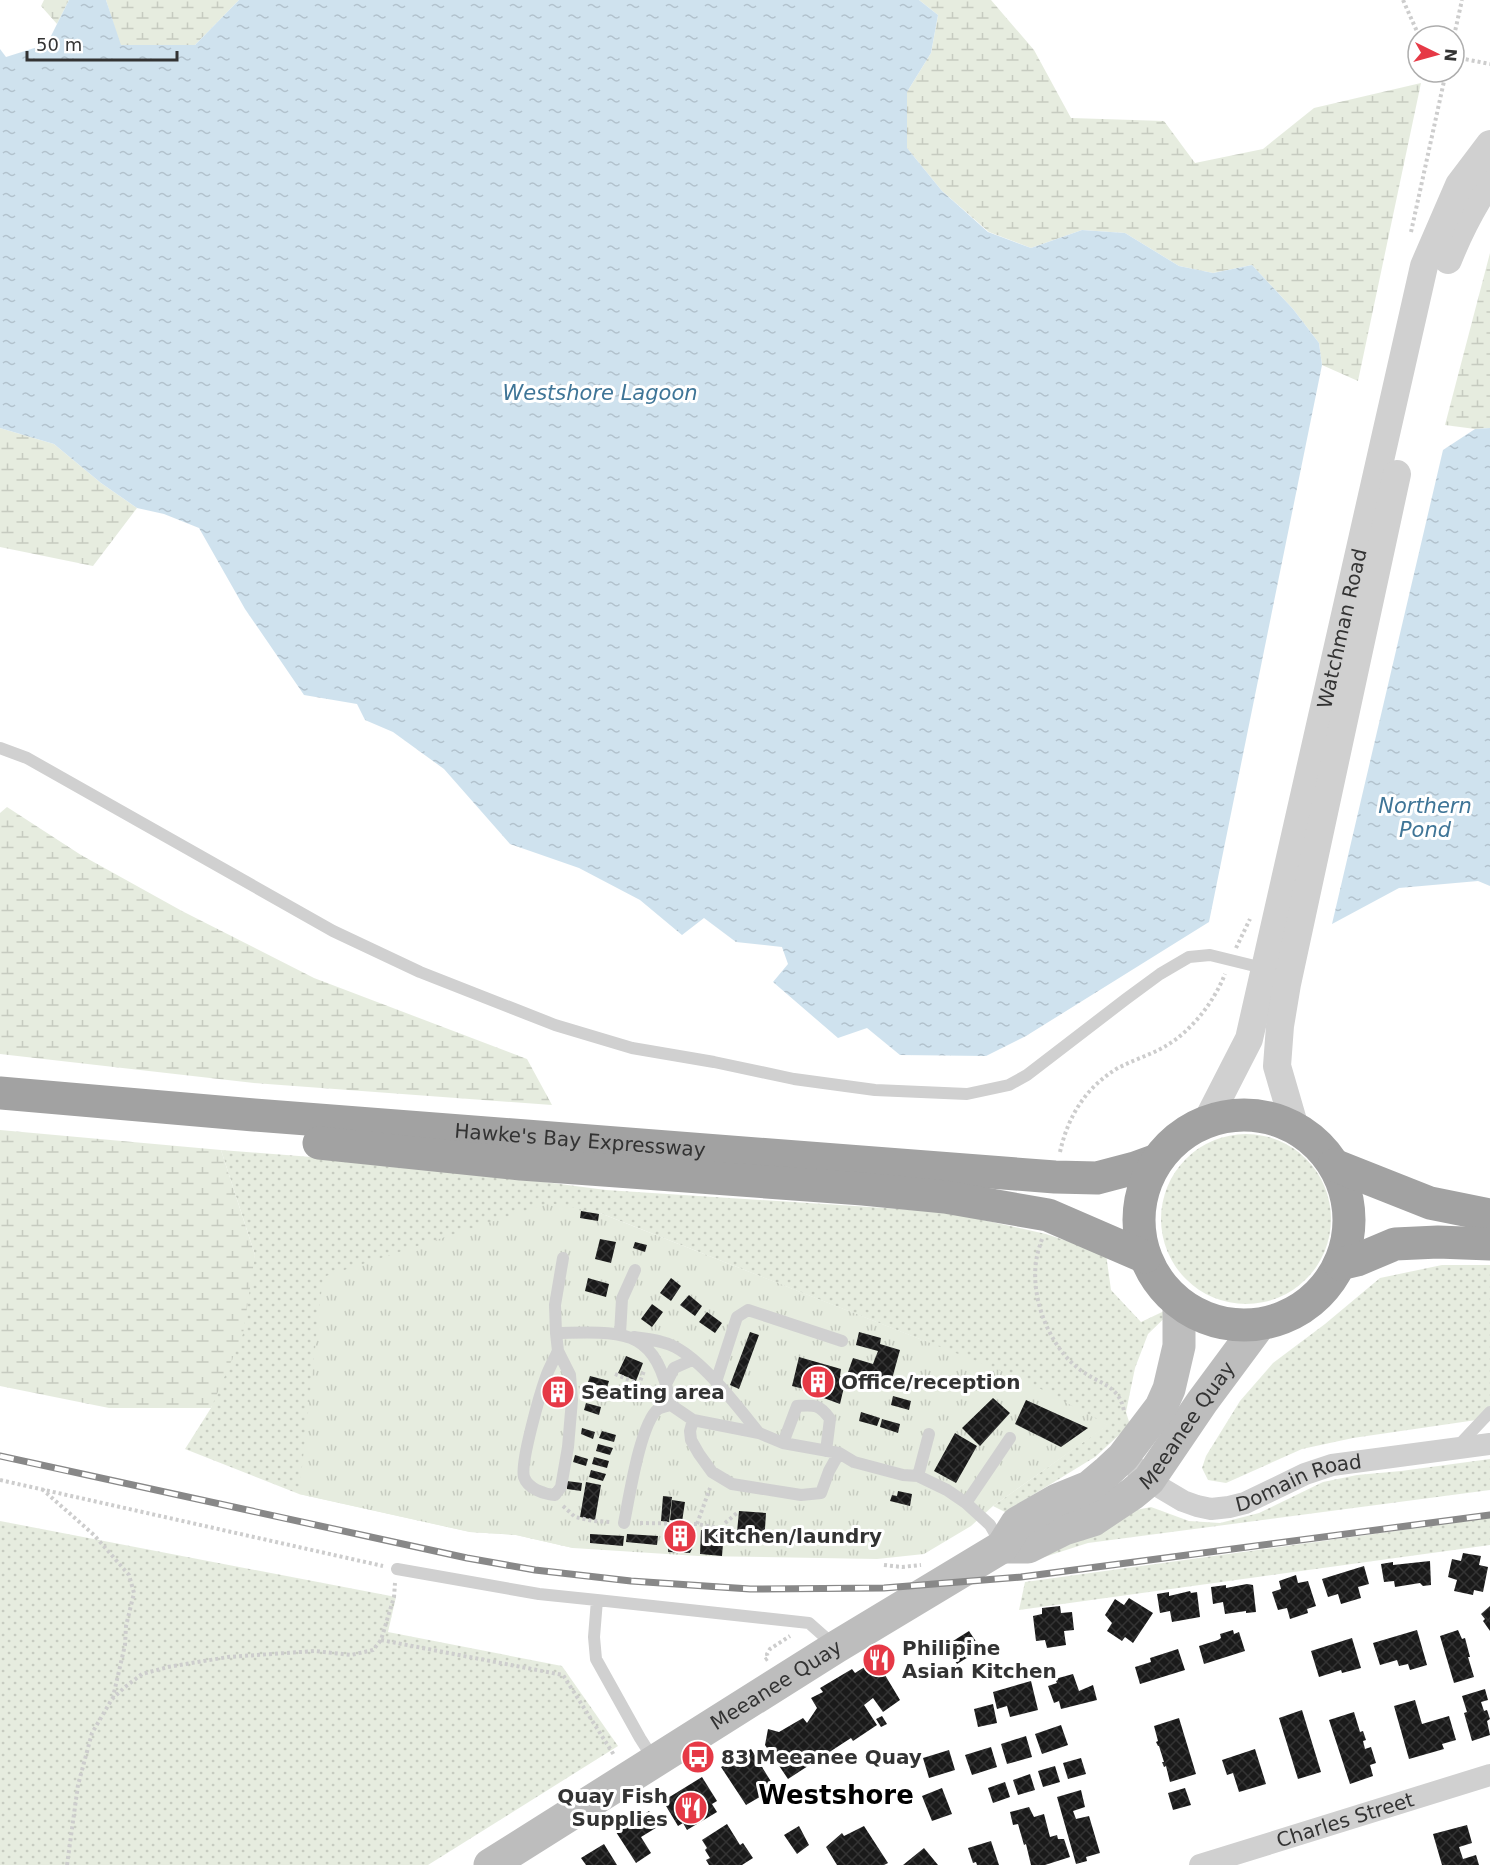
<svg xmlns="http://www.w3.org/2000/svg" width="1490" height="1865" viewBox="0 0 1490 1865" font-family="'DejaVu Sans',sans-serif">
	<defs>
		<pattern id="grass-dots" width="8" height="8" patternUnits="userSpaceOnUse" patternTransform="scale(1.5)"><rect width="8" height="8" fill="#e6ecdf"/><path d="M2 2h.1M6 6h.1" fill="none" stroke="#c6cbc0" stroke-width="1.8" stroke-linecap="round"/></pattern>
		<pattern id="wetland-marsh" width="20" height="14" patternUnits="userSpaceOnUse" patternTransform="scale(1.5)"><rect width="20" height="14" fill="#e6ecdf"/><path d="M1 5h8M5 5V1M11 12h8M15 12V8" fill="none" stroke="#c6cbc0"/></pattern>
		<pattern id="park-tufts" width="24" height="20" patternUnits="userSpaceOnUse" patternTransform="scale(1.5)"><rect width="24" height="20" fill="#e6ecdf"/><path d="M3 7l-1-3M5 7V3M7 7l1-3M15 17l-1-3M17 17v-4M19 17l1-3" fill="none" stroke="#c6cbc0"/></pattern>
		<pattern id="water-ripples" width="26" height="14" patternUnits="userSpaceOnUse" patternTransform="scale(1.5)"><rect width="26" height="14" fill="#cfe2ee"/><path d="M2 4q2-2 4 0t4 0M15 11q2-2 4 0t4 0" fill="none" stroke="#b2c2cd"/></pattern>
		<pattern id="building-cross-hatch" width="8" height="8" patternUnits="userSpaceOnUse" patternTransform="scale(1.5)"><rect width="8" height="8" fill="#1a1a1a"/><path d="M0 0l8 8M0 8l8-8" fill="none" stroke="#333"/></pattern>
	</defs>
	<rect width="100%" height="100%" fill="#fff"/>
	<!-- grass -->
	<path fill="url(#grass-dots)" d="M1161 1219a85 85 0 1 1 170 0a85 85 0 1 1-170 0Z
		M221,1150l193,15 192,25 341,22 99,22 60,20 5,36 30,32 38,-18 -31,30 -13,34 -9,44 4,13 -35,32 -90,55 -12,-6 114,-81 -185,-85 -322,-127 -27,335 -57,-13 -46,-3 -171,-38 -114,-45 26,-41 44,-153z
		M1442,1265h48v153l-137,20 -51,11 -76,34 -18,-3 -6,-12 4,-12 34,-55 33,-38 52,-39 55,-46z
		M1490,1459v31l-402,53 -53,17 101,-50 15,-3 38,14 31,2 39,-10 64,-31 34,-7 44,-4z
		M1490,1518v27l-471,65 6,-28z
		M0,1521l396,76 -8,35 174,34 56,80 -190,119h-428z"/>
	<!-- wetland -->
	<path fill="url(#wetland-marsh)" d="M44,0h25l-12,24 -16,-18z
		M106,0h133l-44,45h-75z
		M919,0h72l43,50 37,68 93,3 31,42 68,-14 51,-41 107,-25 -63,298 -36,-16 -3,-22 -26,-34 -41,-44 -39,8 -34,-7 -54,-33 -43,-3 -51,18 -42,-16 -47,-41 -35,-43v-56l24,-39 7,-38z
		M1490,253v175l-15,1 -30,-4z
		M0,428l54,16 47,39 36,25 -44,58 -93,-19z
		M7,807l74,48 101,56 132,67 213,81 25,46 -298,-22 -254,-29v-241z
		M0,1130l221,20 34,105 -12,79 -32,74h-102l-109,-22z"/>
	<!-- park -->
	<path fill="url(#park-tufts)" d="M549,1203l51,10 376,148 48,19 84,45 -115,81 -22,20 -47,28 -47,5 -179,-3 -125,-8 -57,-13 -46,-3 -171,-38 24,-217z"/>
	<!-- water -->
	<path fill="url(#water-ripples)" d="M69,0h37l15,45h74l44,-45h680l19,15 -7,38 -24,39v56l35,43 46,41 43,16 51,-18 43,3 54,33 34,7 39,-8 41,44 26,34 3,22 -113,557 -183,114 -40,20 -86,-1 -33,-27 -29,10 -65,-56 15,-18 -6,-17 -46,-5 -32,-24 -22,17 -42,-35 -61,-32 -69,-24 -66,-75 -51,-37 -28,-12 -8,-16 -53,-9 -59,-86 -46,-81 -35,-14 -27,-6 -36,-25 -47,-39 -54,-16v-379l6,8 41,-13z
		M1490,428v458l-12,-5 -79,7 -67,36 111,-474 32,-21z"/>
	<!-- building -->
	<path fill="url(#building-cross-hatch)" d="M581,1211l18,3 -1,7 -18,-3z
		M600,1239l16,3 -5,21 -16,-4z
		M635,1242l12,3 -2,7 -12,-4z
		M588,1278l21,6 -3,13 -21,-6z
		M671,1278l10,8 -10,15 -11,-8z
		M689,1295l13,11 -7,10 -15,-11z
		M652,1304l11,8 -11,15 -11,-8z
		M707,1312l15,11 -7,10 -16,-11z
		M750,1332l9,3 -20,54 -9,-4z
		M859,1332l22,6 -1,6 20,6 -10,36 -42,-14 5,-14 20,6 5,-13 -22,-6z
		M626,1356l17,7 -7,18 -18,-8z
		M799,1357l42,12 -1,7 4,2 -3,9h3l-4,17 -19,-7 -1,-4 -28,-7z
		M590,1376l19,5 -2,7 -19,-6z
		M552,1385l14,2 -2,12 -14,-3z
		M893,1396l18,5 -2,9 -18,-5z
		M993,1398l17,15 -30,33 -18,-18z
		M1026,1400l62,28 -27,19 -46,-23z
		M586,1403l15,4 -2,8 -15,-5z
		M861,1412l19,6 -3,8 -18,-5z
		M882,1419l18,5 -2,9 -18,-6z
		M582,1428l13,4 -2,7 -12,-5z
		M602,1431l14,4 -2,7 -15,-4z
		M955,1433l22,13 -21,37 -22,-12z
		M598,1444l15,4 -3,7 -14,-4z
		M575,1455l13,4 -2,7 -13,-4z
		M594,1457l15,4 -2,7 -15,-4z
		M591,1470l15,4 -3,7 -14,-4z
		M567,1481l15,2 -1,8 -14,-2z
		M586,1482l15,3 -6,35 -15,-3z
		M898,1491l14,3 -2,12 -20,-5 2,-6 5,1z
		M663,1496l9,1 -3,25 -8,-1z
		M672,1500l13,2 -3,20 -12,-2z
		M739,1511l27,2 -2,31 -28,-1z
		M670,1525l22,1 -1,14h5l-6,13 -22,-1z
		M701,1530l23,1 -2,25 -22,-2z
		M590,1534l34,2 -1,10 -33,-3z
		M627,1534l31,2 -1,9 -31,-3z
		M1463,1553l18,3 -2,9 9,2 -5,25 -9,-2 -1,5 -19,-4 3,-11 -9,-3 4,-18 9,2z
		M1430,1561l1,24 -8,1 -3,-3 -25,4 -1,-6 -10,1 -3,-18 12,-2v3z
		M1364,1566l5,18 -11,3 3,11 -20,6 -3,-10 -10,3 -6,-18z
		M1296,1575l2,8 10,-2 8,25 -9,3 1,4 -18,6 -3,-11 -9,2 -6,-18 9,-3 -2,-8z
		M1247,1584l6,1 3,27 -10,1v-2l-21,3 -2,-12 -10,2 -2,-17 15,-2v3z
		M1190,1591l1,2 6,-1 3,25 -28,5 -2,-11 -10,2 -3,-19 12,-2v4z
		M1129,1598l24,15 -20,30 -8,-6 -3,4 -15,-10 5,-8 -7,-8 10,-16 9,6z
		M1060,1606l1,7 11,-1 2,18 -10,1 2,14 -19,3 -2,-8 -9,1 -3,-25 9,-2v-6z
		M1490,1606v25l-7,-10 2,-2 -4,-5z
		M1233,1630l1,4 5,-2 6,19 -41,13 -5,-18 19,-6 3,-2 -1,-4z
		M1417,1630l10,35 -17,5 -2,-6 -9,2 -2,-6 -17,5 -7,-22z
		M1458,1630l4,9 3,-1 5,19h-2l6,20 -20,6 -14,-47z
		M969,1631l12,18 -24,15 -12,-18z
		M1352,1638l9,30 -19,5 -1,-3 -22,7 -8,-26z
		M1178,1649l7,21 -45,14 -5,-17 16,-5 -1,-4z
		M876,1660l24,40 -17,12 -10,-14 -9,7 13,20 -24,16 -2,-3 -63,41 -23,-34 3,-16 11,3 24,-14 4,5 10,-15 -6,-10 12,-6 -3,-4 32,-19 3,4z
		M1073,1674l6,17 14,-6 4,15 -36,9 -2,-8 -5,2 -6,-17 9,-3 -2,-4z
		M1031,1681l7,29 -28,7 -3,-11 -10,3 -4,-17z
		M1485,1689l3,11 -7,2 3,9 3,-1 3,9 -3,2 3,14 -18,6 -8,-28 3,-1 -5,-16z
		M1415,1700l7,24 27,-8 7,24 -14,4 2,5 -35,10 -15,-53z
		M993,1704l4,19 -19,4 -4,-18z
		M1302,1710l19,62 -23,7 -19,-61z
		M1354,1712l6,20 3,-1 3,9 -3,1 2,8 6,-2 5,16 -6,2 3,11 -23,8 -21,-64z
		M882,1716l5,8 -6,3 -5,-8z
		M1179,1718l17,56 -26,8 -4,-16 -2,1 -2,-5h2l-5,-16h-1l-2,-4 2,-1 -4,-15z
		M1061,1725l7,20 -26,9 -7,-20z
		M1026,1736l6,21 -25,7 -6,-20z
		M991,1747l6,20 -25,8 -7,-20z
		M751,1749l24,39 -29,17 -25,-38z
		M1255,1749l11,35 -27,8 -6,-19 -6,2 -5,-15z
		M949,1750l6,20 -26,8 -6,-20z
		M1081,1758l5,16 -18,5 -5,-16z
		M1055,1766l5,16 -17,5 -5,-16z
		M1030,1774l5,16 -17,5 -5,-15z
		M702,1777l15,24 -5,3 5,8 -30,18 -4,-7 -5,3 -15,-25z
		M1005,1782l5,15 -17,6 -5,-15z
		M942,1788l10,26 -20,7 -10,-25z
		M1185,1788l6,17 -18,5 -5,-17z
		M1081,1790l4,17 -12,4 3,8 13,-3 11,37 -14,4 1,4 -11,3 -19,-67z
		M1029,1807l5,10 10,-3 6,23 7,-2 1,4h6l6,18 -25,8h-14l-5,-21 -2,1 -6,-21 -5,1 -3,-13z
		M649,1811l10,15 -18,11 10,16 -15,10 -20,-31z
		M727,1824l13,21 3,-2 10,15 -11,7h-33l-3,-5 4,-2 -5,-8 2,-2 -5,-8z
		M1467,1825l5,18 -13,4 4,12 13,-4 3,10h-37l-9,-31z
		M799,1826l10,19 -12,9 -13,-19z
		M864,1826l24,37 -4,2h-47l-11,-18 16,-14 2,3z
		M991,1841l8,24h-22l-1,-3 -3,1 -5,-15z
		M604,1844l13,21h-31l-5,-7z
		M924,1848l14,17h-35z"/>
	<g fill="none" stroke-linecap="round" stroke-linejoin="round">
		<!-- path -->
		<path stroke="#cdcdcd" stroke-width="4" stroke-dasharray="3 3" stroke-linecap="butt" d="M1403,0l16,36
			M1454,36l8,-36
			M1454,57l36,7
			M1411,232l35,-160
			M1236,948l14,-29
			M1060,1152c8,-36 26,-65 58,-84 15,-8 32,-13 46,-21 27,-15 50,-45 61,-73
			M1042,1239c-2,6 -4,12 -5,17 -8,39 11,89 42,113 19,15 40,15 45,42
			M615,1374l24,10 5,-13
			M0,1480l383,86
			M42,1489l52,46 35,40 5,18 -8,33 -1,19 -12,52
			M563,1506l12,11 18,4 18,1
			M640,1523l57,1 26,5 1,-5 13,-11
			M697,1524l13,-36
			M884,1565l18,2 19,-2
			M381,1640l182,35 51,80
			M765,1660l3,-2 -1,-4 3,-5 20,-13
			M67,1865l11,-80 14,-52 20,-34 13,-12 17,-13 26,-7 60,-10 87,-6 36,4 22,-5 8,-10 13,-43 1,-14"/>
		<!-- service -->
		<path stroke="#d0d0d0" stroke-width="12" d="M0,748l27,10 306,173 87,41 135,53 77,23 82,14 80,17 81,11 92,4 42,-9 18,-10 99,-76 34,-25 29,-17 21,-2 57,14
			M556,1333c69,-1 99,-7 115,72l22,15 66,13 24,10 56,10 15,9 49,13 15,1 29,14 19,13 24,22 11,19
			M620,1334l2,-35 13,-29
			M634,1337c13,2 28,3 41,10 30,16 62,59 84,86
			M558,1351c-4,9 -9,17 -12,26 -6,17 -26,86 -22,100 4,12 20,17 31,18l6,-8 7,-40 4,-47 -2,-25 -12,-24 -2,-18 -1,-28 8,-47
			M667,1382l7,-14 18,-8
			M716,1382l21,-65 11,-7 94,31
			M693,1420l-3,11 1,9 8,14 13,18 20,12 69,11 20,-2 8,-22 10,-18
			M783,1443l14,-37c18,-1 22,-2 33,13l-4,32
			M1457,1447l33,-35
			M918,1476l11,-42
			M966,1503l44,-65
			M624,1523c5,-24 16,-99 34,-114 3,-2 9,-3 13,-4
			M397,1569l142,25 58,6
			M654,1760l-14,-22 -44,-79 -2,-22 3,-37 212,23 26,23"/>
		<!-- minor -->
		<g stroke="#d0d0d0" stroke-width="22">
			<path id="s1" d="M1123,1457l33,28 27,16 14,5 14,3 18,-2 16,-4 60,-29 27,-9 158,-21"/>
			<path id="s2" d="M1200,1865l290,-90"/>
		</g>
		<!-- tertiary -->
		<g stroke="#d0d0d0" stroke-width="28">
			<path d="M1448,260c11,-28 25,-55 42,-80"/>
			<path id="s3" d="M1207,1121l42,-82 175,-773 35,-81 31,-41"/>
			<path d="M1295,1128l-18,-62 3,-40 7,-42 110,-510"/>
		</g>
		<!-- secondary -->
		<g stroke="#bdbdbd" stroke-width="33">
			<path id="s4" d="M1002,1547h26l36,-18 29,-9 39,-26 17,-14 53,-78 57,-77"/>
			<path id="s5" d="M490,1865l346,-218 166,-100 15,-24 40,-23 32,-13 19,-16 15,-14 38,-50 8,-18 10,-43v-42"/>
		</g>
		<!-- trunk -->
		<g stroke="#a2a2a2" stroke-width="33">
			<path id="s6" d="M0,1093l254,22 801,62 42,1 38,-10 22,-8"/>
			<circle cx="1244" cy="1220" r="105"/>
			<path d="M319,1143l202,21 342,25 82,8 103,18 97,42"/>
			<path d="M1334,1165l96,38 60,12"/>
			<path d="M1340,1264l17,-4 38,-16 43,-2 52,2"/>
		</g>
		<defs>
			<path id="rail" d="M0,1456l467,102 68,12 96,11 119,8 134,-1 137,-11 469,-62"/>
		</defs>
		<!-- rail casing -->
		<use href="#rail" stroke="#888" stroke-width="7"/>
		<!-- rail -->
		<use href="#rail" stroke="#fff" stroke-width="4.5" stroke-dasharray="14" stroke-linecap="butt"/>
	</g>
	<!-- icons -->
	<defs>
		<symbol id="building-disc" viewBox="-11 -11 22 22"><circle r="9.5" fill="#e63946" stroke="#fff"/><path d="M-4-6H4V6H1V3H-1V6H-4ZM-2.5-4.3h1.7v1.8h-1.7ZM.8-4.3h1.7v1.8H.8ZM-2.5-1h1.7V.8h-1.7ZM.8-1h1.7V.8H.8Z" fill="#fff"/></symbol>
		<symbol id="restaurant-disc" viewBox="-11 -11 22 22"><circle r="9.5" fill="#e63946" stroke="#fff"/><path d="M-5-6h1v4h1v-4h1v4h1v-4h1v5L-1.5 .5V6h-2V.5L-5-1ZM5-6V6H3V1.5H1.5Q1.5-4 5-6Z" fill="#fff"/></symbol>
		<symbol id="bus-disc" viewBox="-11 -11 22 22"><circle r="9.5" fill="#e63946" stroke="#fff"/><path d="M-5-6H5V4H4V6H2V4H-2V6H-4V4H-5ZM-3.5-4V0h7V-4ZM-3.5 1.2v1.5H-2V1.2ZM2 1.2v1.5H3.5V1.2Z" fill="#fff"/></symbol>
	</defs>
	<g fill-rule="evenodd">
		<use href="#building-disc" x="799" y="1363" width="38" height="38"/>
		<use href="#building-disc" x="539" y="1373" width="38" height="38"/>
		<use href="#building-disc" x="661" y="1517" width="38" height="38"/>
		<use href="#restaurant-disc" x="860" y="1641" width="38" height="38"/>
		<use href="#bus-disc" x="679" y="1738" width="38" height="38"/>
		<use href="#restaurant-disc" x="672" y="1789" width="38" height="38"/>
	</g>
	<g text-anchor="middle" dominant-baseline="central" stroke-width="6" stroke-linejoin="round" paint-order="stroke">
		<!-- street labels -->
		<g font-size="20" fill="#333" stroke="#fff">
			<text stroke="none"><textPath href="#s3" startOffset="513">Watchman Road</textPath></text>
			<text stroke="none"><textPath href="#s6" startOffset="582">Hawke's Bay Expressway</textPath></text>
			<text stroke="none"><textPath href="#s4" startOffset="232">Meeanee Quay</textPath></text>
			<text stroke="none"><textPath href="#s1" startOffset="196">Domain Road</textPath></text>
			<text stroke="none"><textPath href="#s5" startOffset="338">Meeanee Quay</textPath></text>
			<text stroke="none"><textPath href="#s2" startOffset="152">Charles Street</textPath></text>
		</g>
		<!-- poi labels -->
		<g font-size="20" font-weight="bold" fill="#333" stroke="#fff" text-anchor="start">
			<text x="841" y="1382">Office/reception</text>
			<text x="581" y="1392">Seating area</text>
			<text x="703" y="1536">Kitchen/laundry</text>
			<text x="902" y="1648">Philipine<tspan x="902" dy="23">Asian Kitchen</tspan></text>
			<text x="721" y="1757">83 Meeanee Quay</text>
			<text x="668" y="1796" text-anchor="end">Quay Fish<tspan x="668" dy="23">Supplies</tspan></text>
		</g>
		<!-- water labels -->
		<g font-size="21" font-style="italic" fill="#3f7597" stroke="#fff">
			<text x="600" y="393">Westshore Lagoon</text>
			<text x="1425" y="806">Northern<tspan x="1425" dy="24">Pond</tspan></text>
		</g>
		<!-- district labels -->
		<g font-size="26" font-weight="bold" fill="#000" stroke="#fff">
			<text x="836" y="1795">Westshore</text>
		</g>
	</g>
	<!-- north arrow -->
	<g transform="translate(1436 54) rotate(95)"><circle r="28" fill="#ffffff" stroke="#adadad" stroke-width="1.5"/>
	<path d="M0-4.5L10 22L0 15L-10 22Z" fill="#e63946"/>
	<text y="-9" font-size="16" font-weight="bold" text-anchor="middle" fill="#333333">N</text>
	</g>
	<!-- scale -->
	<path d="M27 51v9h150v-9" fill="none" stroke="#333333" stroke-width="3"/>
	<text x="36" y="51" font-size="18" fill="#333333" stroke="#ffffff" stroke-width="4.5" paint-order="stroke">50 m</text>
</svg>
